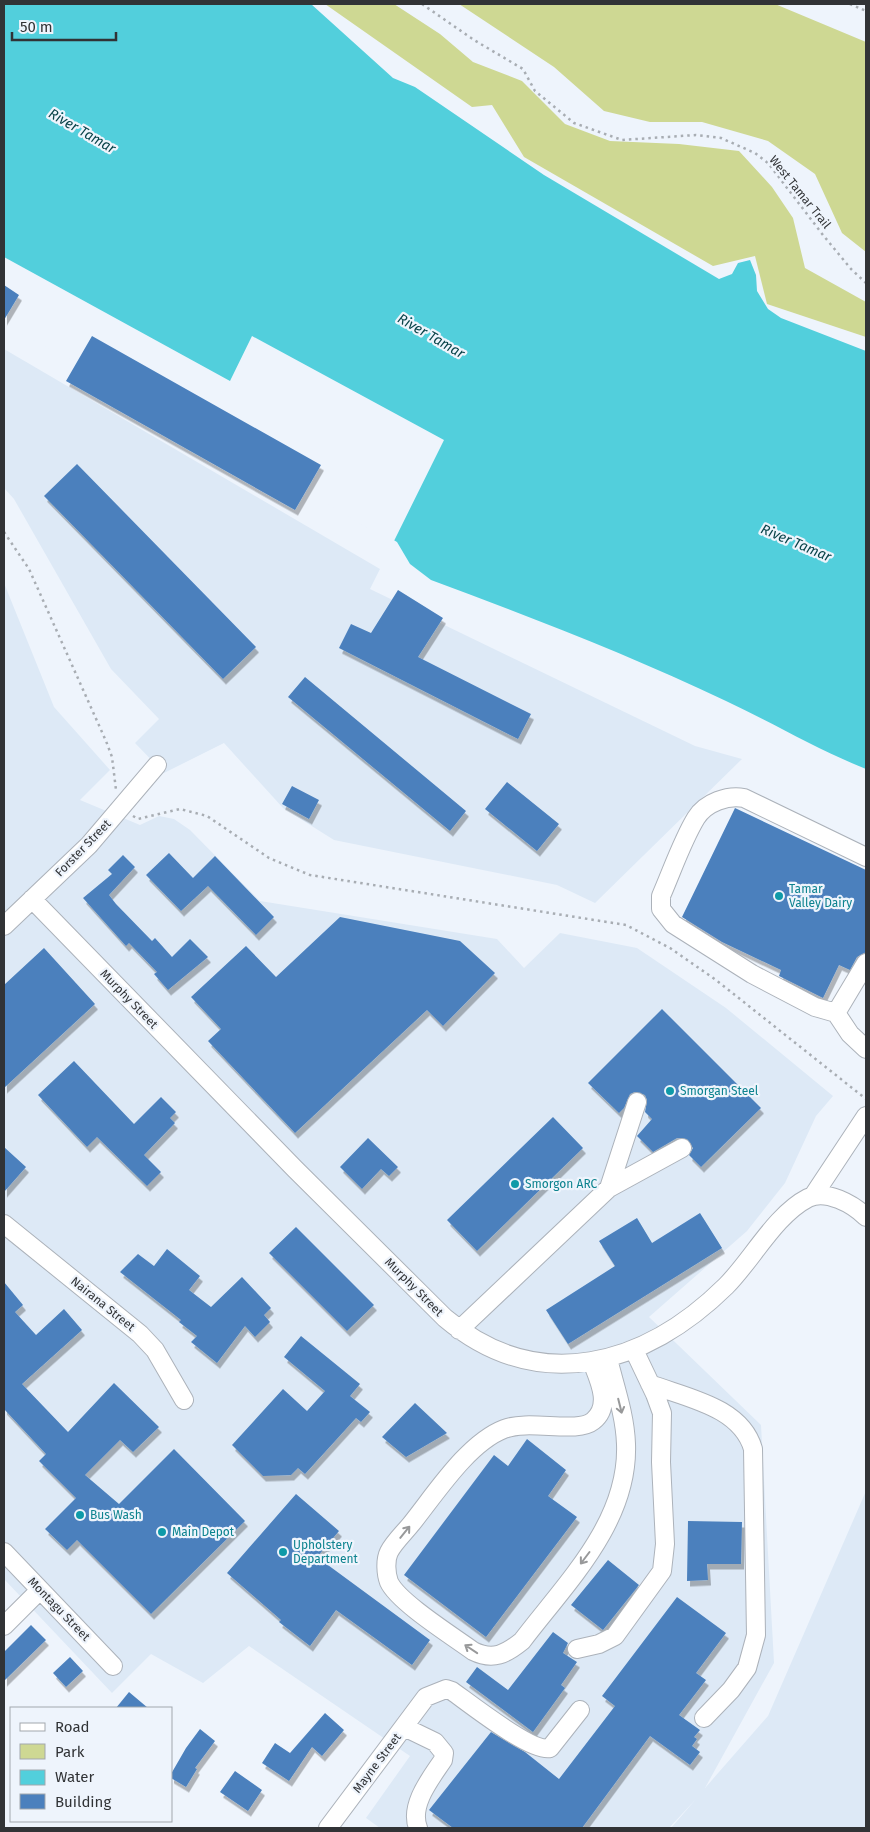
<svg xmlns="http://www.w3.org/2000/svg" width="870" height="1832" viewBox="0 0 870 1832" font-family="'Fira Sans',sans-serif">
	<defs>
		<filter id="shadow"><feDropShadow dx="3" dy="5.5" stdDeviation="0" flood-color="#0004"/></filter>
	</defs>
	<rect width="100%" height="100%" fill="#eef4fc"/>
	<!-- built -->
	<path fill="#dde9f6" d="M4,349l376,220 -10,20 325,157 47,13 -147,144 -38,-18 -223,-45 -51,-32 -59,-65 -60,30 -29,-30 24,-24 -48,-50 -97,-170 -10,-11z
		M4,583l50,124 56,63 -30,30 60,25 19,-9 15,3 16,11 70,71 237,38 27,29 36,-35 77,15 89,60 107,88 -17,20 -31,67 -38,48 -98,86 112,108 13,238 -69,125 63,-72 98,-225v337h-195l25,-29 -27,29h-289l-14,-10 44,-62 -161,-110 -46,37 -52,-29 -39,39 -108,-114z"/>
	<!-- green -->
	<path fill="#ced893" d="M325,4h69l46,30 33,28 49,19 43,43 45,17 69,3 60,7 33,36 21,31 12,50 61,34v35l-99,-33 -12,-48 -42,10 -189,-109 -32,-52 -20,2z
		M459,4h316l91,38v210l-24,-19 -27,-59 -47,-33 -66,-19h-52l-46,-11 -50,-44z"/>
	<!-- water -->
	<path fill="#52cfdc" d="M4,4h307l82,74 22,9 129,88 175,104 13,-5 6,-11 12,-3 6,15 1,16 11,18 13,9 85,33v418c-48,-19 -93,-46 -140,-68 -96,-46 -195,-84 -295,-121l-21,-16 -13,-22 -212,-126 -181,-94z"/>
	<!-- pier -->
	<path fill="#eef4fc" d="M4,257l226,124 22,-45 192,104 -51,103 -209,-125 -180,-93z"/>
	<!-- building -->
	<path fill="#4b80bd" filter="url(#shadow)" d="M4,285l15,10 -15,25z
		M92,336l229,129 -26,45 -229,-129z
		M77,464l179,183 -33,32 -179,-183z
		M398,590l45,28 -25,39 113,57 -13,25 -179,-91 12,-24 20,9z
		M305,677l161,134 -16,20 -162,-134z
		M507,782l52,42 -22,27 -52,-42z
		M292,786l27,14 -10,19 -27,-15z
		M735,808l131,62v82l-9,5 -7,13 -11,-5 -16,33 -44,-22 2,-6 -59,-28 -40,-25z
		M169,853l24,25 22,-22 59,61 -18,18 -48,-49 -27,25 -35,-36z
		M123,855l12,12 -26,28 7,9 36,37 3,-3 17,19 18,-18 18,18 -40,33 -14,-16 3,-2 -28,-29 -3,3 -43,-48 29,-24 -4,-4z
		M340,917l120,24 35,32 -52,53 -16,-16 -132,123 -87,-92 13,-12 -30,-32 55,-51 30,31z
		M44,948l51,56 -91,84v-103z
		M662,1009l99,99 -60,59 -12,-12 4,-7 -6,-9 -10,-1 -24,14 -16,-16 15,-17 -7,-7 2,-12 -2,-5 -10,-3 -5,2 -6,14 -5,5 -31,-30z
		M74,1061l60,63 27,-27 15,15 -6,6 5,5 -31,32 17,17 -14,14 -50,-49 -10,10 -49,-52z
		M553,1117l30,31 -106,103 -30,-31z
		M368,1138l30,29 -9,9 -8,-7 -19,20 -22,-22z
		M4,1147l22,20 -22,25z
		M700,1213l22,35 -154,96 -22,-34 69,-44 -16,-25 38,-23 15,25z
		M296,1227l78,78 -27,26 -78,-78z
		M167,1249l33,27 -11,14 22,17 31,-30 29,31 -7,7 6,7 -15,15 -10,-11 -28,37 -26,-21 6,-6 -18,-14 2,-2 -61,-48 18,-18 16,12z
		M4,1282l19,23 -8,7 21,23 28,-26 18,21 -60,54 46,48 46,-49 45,44 -26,25 -13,-12 -35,35 34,29 55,-55 71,72 -94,93 -74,-74 -10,10 -22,-21 31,-31 -37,-37 7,-7 -42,-45z
		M301,1336l59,48 -10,12 20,16 -9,10 -5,-4 -51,56 -7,-6 -7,7 -28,1 -31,-31 51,-56 24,22 18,-20 -41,-34z
		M415,1403l32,30 -41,24 -24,-20z
		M527,1439l39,31 -18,26 29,21 -91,120 -82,-62 90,-120 14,11z
		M296,1494l43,37 -22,26 113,83 -18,25 -76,-55 -26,36 -31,-24 2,-2 -54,-47z
		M688,1521l54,1 -1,42h-34l1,16 -21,1z
		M608,1560l31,25 -36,45 -32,-25z
		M677,1597l49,36 -30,40 10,7 -27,35 21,15 -6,7 3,2 -5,7 8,6 -10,13 -40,-29 -68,92h-129l-24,-18 62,-78 34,20 34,27 56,-73 -13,-10z
		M31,1625l15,15 -42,41v-29z
		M553,1632l15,11 -5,10 14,9 -16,23 4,3 -32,44 -67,-50 11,-15 31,23z
		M70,1657l13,14 -17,16 -13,-14z
		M129,1692l19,16h-32z
		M325,1713l19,17 -22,26 -10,-9 -23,34 -27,-18 13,-20 15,10z
		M200,1729l15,12 -20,27 2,1 -11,18 -15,-9v-4l15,-26z
		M235,1771l27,19 -14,21 -28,-19z"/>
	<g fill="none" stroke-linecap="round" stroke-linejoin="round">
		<defs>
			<path id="minor" d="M866,857l-122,-59c-16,-3 -38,4 -48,20 -14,23 -24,53 -35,78v13l12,15 79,50 63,33 21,6 14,21 16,15
				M32,899l263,270 150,149c94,79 201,47 281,-32 26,-26 49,-71 82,-88 18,-9 45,6 58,19
				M4,926l85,-81 68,-80
				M836,1013l30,-50
				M609,1188l28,-86
				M813,1196l53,-80
				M4,1224l136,110 15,16 29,50
				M459,1330l150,-142 73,-40
				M592,1362c7,18 20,44 1,59 -16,13 -64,-2 -89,8 -36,14 -68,64 -92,94 -7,9 -18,19 -23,29 -4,8 -3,22 0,30 9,20 65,55 84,69 20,10 33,3 49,-10 44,-58 107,-119 104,-197 -1,-29 -11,-57 -18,-85
				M650,1384c37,14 91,23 103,65l3,186 -9,33 -16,22 -27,28
				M4,1552l109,114
				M4,1626l36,-36
				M577,1649l22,-5 16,-8 47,-65 3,-27 -4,-82 1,-49 -7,-19 -21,-44
				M404,1727l31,15 9,11 -1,7c-12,18 -34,45 -25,68
				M328,1828l98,-131 20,-8 6,2c17,12 80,62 98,57l30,-38"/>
		</defs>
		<!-- minor casing -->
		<use href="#minor" stroke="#acb2ba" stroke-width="20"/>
		<!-- path -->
		<path stroke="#a8adb3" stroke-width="2.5" stroke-dasharray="2.5 4" stroke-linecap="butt" d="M422,4l52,36 49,29 12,22 39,32 48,17 74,-5 25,3 34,15 13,10 55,72 28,34 15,14
			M850,4l16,7
			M4,532l25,37 77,172 6,16 4,33
			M133,816l5,3 42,-10 27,7 62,42 41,17 316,50 44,23 46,32 150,119"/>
		<!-- minor -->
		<use href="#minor" stroke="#fff" stroke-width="18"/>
	</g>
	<!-- one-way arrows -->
	<defs><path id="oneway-shaft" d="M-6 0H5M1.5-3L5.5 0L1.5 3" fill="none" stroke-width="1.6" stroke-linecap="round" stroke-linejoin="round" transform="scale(1.25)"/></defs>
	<g stroke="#98999a">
		<use href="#oneway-shaft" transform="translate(620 1406) rotate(76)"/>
		<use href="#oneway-shaft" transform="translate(405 1532) rotate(-51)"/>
		<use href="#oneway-shaft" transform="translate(585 1558) rotate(127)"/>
		<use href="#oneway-shaft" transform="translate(471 1649) rotate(-146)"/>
	</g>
	<!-- markers -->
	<g fill="#0f9aa8" stroke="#eef4fc" stroke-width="2">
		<circle cx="779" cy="896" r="5"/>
		<circle cx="670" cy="1091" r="5"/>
		<circle cx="515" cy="1184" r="5"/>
		<circle cx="80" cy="1515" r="5"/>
		<circle cx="162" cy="1532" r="5"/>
		<circle cx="283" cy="1552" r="5"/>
	</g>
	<g text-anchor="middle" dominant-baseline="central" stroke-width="4.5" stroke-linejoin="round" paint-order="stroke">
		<!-- street labels -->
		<g font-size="12" fill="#313336" stroke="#eef4fc">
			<text transform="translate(800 192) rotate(51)">West Tamar Trail</text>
			<text transform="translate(83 848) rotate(-46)">Forster Street</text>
			<text transform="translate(129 999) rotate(46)">Murphy Street</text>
			<text transform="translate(414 1287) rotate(45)">Murphy Street</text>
			<text transform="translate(103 1304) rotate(39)">Nairana Street</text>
			<text transform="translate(59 1609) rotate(46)">Montagu Street</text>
			<text transform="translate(377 1763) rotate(-53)">Mayne Street</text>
		</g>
		<!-- culture labels -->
		<g font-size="12" fill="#0d838f" stroke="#eef4fc" text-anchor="start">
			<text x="789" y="889">Tamar<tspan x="789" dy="14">Valley Dairy</tspan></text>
			<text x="680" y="1091">Smorgan Steel</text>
			<text x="525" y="1184">Smorgon ARC</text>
			<text x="90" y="1515">Bus Wash</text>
			<text x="172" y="1532">Main Depot</text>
			<text x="293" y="1545">Upholstery<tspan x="293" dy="14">Department</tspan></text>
		</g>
		<!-- water labels -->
		<g font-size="14" font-style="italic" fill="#094349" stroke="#eef4fc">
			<text transform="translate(82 131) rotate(30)">River Tamar</text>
			<text transform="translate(431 336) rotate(30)">River Tamar</text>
			<text transform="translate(796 543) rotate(23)">River Tamar</text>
		</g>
	</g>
	<!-- border -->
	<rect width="870" height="1832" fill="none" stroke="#313336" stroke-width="10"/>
	<!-- legend -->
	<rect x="10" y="1707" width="162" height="115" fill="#eef4fc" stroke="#a2a7ad"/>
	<rect x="20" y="1723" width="25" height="8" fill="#ffffff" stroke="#a2a7ad"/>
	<text x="55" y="1732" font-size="15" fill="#313336">Road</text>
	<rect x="20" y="1744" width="25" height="15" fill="#ced893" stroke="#a2a7ad"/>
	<text x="55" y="1757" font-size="15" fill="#313336">Park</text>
	<rect x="20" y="1770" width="25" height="15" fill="#52cfdc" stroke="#a2a7ad"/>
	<text x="55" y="1782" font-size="15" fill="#313336">Water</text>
	<rect x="20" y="1794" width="25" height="15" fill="#4b80bd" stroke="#a2a7ad"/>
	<text x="55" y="1807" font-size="15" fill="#313336">Building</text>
	<!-- scale -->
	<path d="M12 32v8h104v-8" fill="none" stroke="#313336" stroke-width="2.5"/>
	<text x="20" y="32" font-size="15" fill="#313336" stroke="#eef4fc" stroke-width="4" paint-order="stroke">50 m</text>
</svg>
